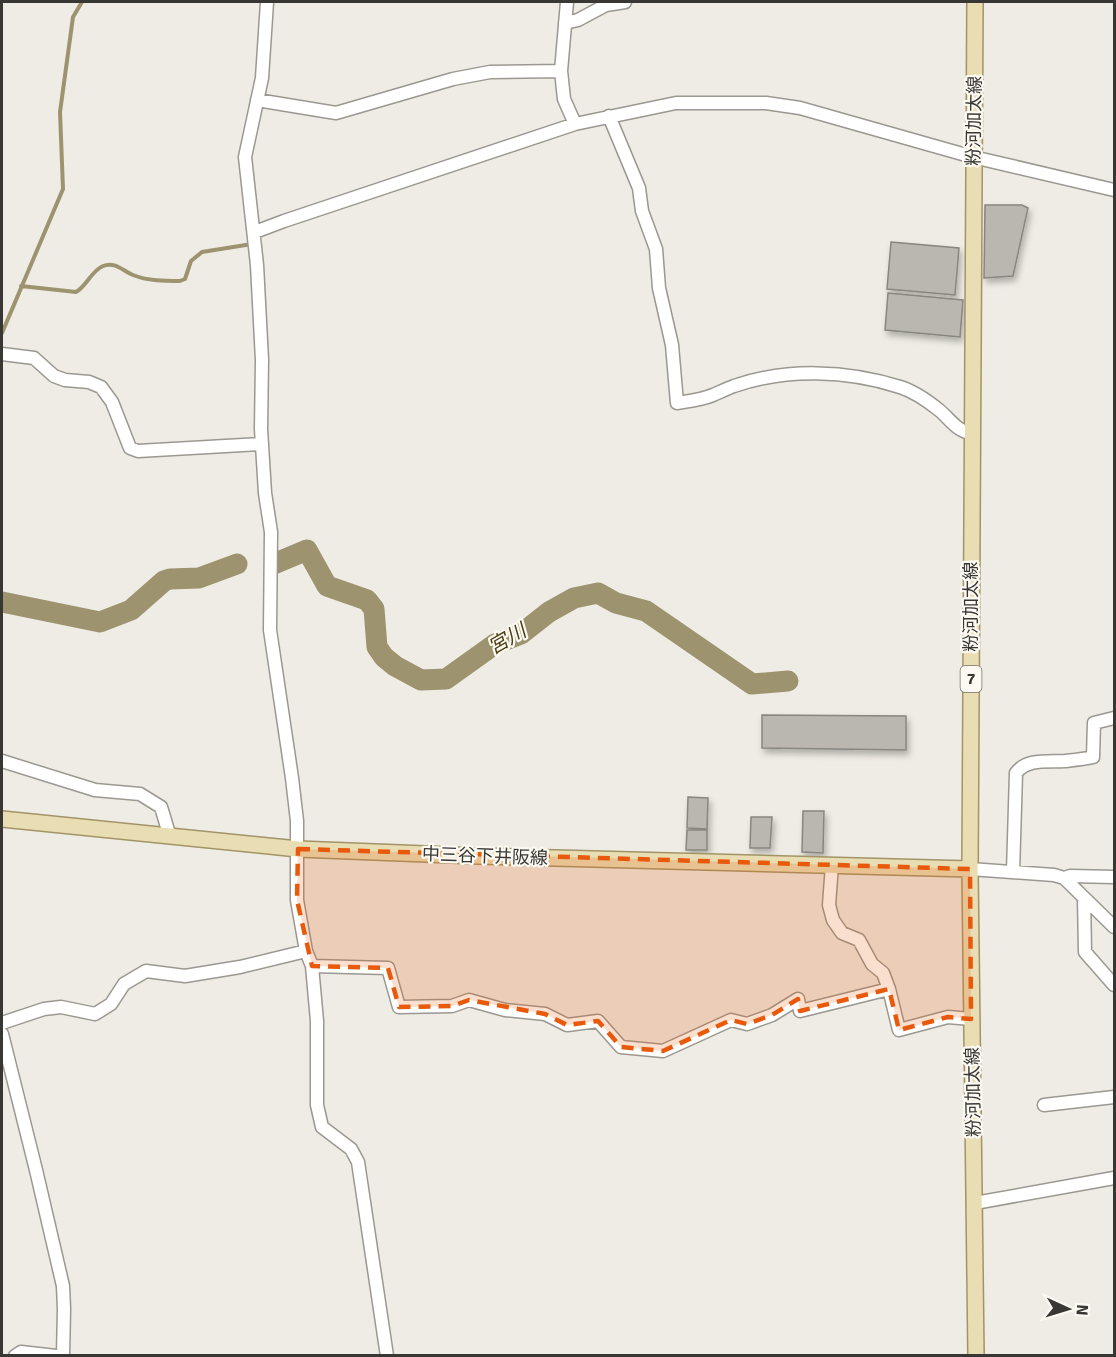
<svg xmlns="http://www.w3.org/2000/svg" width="1116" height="1357" viewBox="0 0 1116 1357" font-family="Signika,'Noto Sans JP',sans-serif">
	<defs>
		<filter id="shadow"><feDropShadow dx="2.5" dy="4.5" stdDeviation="3" flood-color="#0004"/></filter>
	</defs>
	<rect width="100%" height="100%" fill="#eeece4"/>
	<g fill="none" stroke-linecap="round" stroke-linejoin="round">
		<!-- stream -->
		<path stroke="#9e936f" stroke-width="4" d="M21,286l55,6c11,-6 15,-21 27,-26 12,-5 20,5 30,9 14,6 33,6 47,6l5,-2 6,-18 11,-9 50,-8
			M2,333l61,-144 -3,-77 13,-95 9,-15"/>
		<!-- river -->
		<path stroke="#9e936f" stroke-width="21" d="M276,563l31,-13 20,36 40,14 7,9 3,38 7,10 11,9 26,14 25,-1 49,-35 26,-10 28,-22 25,-14 24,-5 18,10 30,8 106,73 36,-3
			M2,602l98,20 31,-12 33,-29 6,-2 29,-1 38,-14"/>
	</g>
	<!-- building -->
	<path fill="#b9b7b0" stroke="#88867f" stroke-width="1.5" filter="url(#shadow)" d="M985,205h37l6,3 -15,68 -29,2z
		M891,242l68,6 -4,47 -68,-6z
		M888,293l75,7 -3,37 -75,-7z
		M762,715l144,1v34l-144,-2z
		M688,797l20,1 -1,31 -20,-1z
		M803,811h21l-1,42 -21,-1z
		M751,817h21l-2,31h-20z
		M687,830h20v20h-21z"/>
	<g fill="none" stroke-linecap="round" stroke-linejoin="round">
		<defs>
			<path id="minor" d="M267,2l-5,76 -17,79 12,108 5,95 -1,69 4,64 6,39 -1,98 22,148 5,43v79l9,51 6,15 5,55v84l5,22 29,22 7,13 29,194
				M567,2l-6,69 3,28 11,25
				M565,23l13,-3 28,-15 19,-3
				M257,100l79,13 117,-34 37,-7 71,-1
				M609,116l30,72 3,23 14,38 3,39 13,57 5,58c12,-2 24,-3 36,-8 7,-3 13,-6 21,-9 52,-18 113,-16 166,1 13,4 29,15 39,23 11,9 18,22 33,23
				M255,232l29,-11 291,-97 101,-21h90l34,5 173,49 141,33
				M2,354l32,4 20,18 11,4 24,2 12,5 11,15 18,46 8,3 124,-7
				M2,761l93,29 45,4 21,13 9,30
				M832,865l-3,40 4,15 9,13 17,7 13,24 11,9 6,16 10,41 49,-13 23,2
				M970,869l84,6 10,3 50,49
				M1013,872l3,-99c11,-15 32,-11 49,-12 9,-1 19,-2 28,-4l1,-34 20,-5
				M1064,878l6,-2 44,1
				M1084,898l1,54 29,33
				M312,966l76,2 11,39 53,-1 17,-6 36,10 40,4 22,11 31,-4 23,26 42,4 68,-31 16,4 25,-9 26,-16 2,12 89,-22
				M2,1023l42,-14 17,-2 34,7 16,-10 13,-20 22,-13 39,5 55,-9 66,-16
				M2,1034l34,136 27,116 1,23 -1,47
				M1044,1105l70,-8
				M975,1203l139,-25
				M15,1356l6,-4 35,4"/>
			<path id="major" d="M975,2l-5,867 6,487
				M2,819l296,30 179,7 493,13"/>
		</defs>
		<!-- minor casing -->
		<use href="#minor" stroke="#9a9890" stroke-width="15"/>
		<!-- major casing -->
		<use href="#major" stroke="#a29466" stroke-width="18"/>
		<!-- minor -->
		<use href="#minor" stroke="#fff" stroke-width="12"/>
		<!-- major -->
		<use href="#major" stroke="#e9ddb3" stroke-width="15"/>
	</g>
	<!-- marked area -->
	<path fill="#e8590c" fill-opacity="0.2" stroke="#e8590c" stroke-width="4.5" stroke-dasharray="12 8" stroke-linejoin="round" d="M298,849l672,20 1,150 -23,-2 -49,13 -10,-41 -89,22 -2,-12 -26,16 -25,9 -16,-4 -68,31 -42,-4 -23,-26 -31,4 -22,-11 -76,-14 -17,6 -53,1 -11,-39 -76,-2 -15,-66z"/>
	<g text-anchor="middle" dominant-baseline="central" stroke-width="4.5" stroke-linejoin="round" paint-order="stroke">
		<!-- shield labels -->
		<rect fill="#fbf9f1" stroke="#72716d" stroke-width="1.5" x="960.5" y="666" width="21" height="26" rx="4.5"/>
		<g font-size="16" font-weight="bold" fill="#383734">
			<text x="971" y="679">7</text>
		</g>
		<!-- street labels -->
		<g font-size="18" fill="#383734" stroke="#fbf9f1">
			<text transform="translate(974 121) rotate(-89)">粉河加太線</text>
			<text transform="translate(971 607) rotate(-90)">粉河加太線</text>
			<text transform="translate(485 856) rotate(2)">中三谷下井阪線</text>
			<text transform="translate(973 1092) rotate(-91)">粉河加太線</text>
		</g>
		<!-- water labels -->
		<g font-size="20" font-style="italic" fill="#493c0d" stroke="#fbf9f1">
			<text transform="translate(507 639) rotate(-30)">宮川</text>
		</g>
	</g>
	<!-- border -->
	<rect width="1116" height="1357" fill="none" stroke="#383734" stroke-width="6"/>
	<!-- north arrow -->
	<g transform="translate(1068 1309) rotate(94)" stroke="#fbf9f1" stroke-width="4.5" paint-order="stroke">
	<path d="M0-4.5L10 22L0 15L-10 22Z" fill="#383734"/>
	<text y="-9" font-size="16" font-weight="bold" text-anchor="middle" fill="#383734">N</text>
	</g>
</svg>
